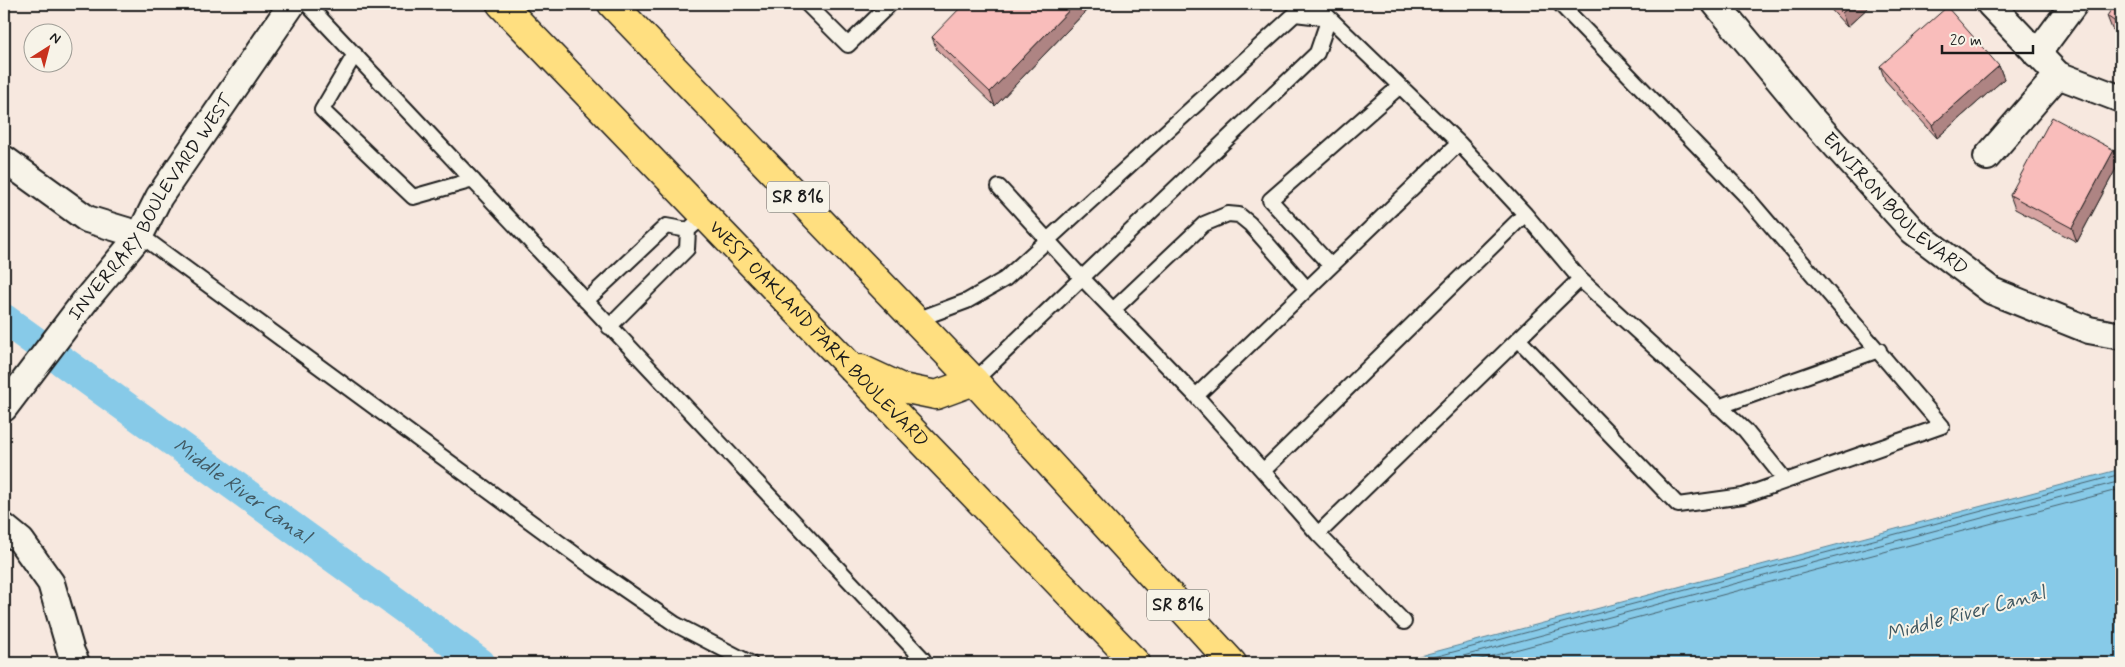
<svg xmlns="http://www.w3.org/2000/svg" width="2125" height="667" viewBox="0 0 2125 667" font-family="Mynerve,sans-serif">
	<rect width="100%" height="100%" fill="#f7e8df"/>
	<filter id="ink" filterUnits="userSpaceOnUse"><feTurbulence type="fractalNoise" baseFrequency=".02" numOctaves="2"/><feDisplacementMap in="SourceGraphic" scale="10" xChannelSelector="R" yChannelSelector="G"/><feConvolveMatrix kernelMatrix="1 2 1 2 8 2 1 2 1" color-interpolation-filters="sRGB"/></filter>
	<g filter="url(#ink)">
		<!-- water -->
		<path fill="#87cae8" stroke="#5c8496" d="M2121,469v194h-728z"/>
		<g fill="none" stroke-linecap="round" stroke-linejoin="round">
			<!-- shore -->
			<path stroke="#47626e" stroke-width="1" d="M1412,663l709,-189
				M1437,663l684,-182
				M1466,663l655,-174"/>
			<!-- canal -->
			<path stroke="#87cae8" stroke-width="31" id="s1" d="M4,319l476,344"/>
			<defs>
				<path id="lane" d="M307,4l616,655 -3,4
					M807,4l41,41 42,-41
					M355,54l-33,56 91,87 60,-17
					M999,187l83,91 114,118 263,-253 -144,-139
					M140,235l455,334 80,55 75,39
					M1331,266l-61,-66 130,-114
					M1580,279l165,151 41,51
					M586,301l80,-75 22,4
					M1113,310l91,-86 24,-10 11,1 11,9 57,65
					M916,320l51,-19 38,-22 290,-265 34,4
					M609,327l78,-78 1,-19 16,-14
					M1518,339l160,166 65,-9 199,-70 -198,-232 -184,-190
					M974,381l343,-328 12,-35
					M1196,396l67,75 262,-257 -66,-71
					M1718,407l161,-57
					M1263,471l55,63 262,-255 -55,-65
					M1318,534l86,88"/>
				<g id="street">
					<path id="s2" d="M1716,4l94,113 103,114 79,60 97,39 32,6"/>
					<path d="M1990,4l68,71 63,24"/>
					<path d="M2037,54l37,-50"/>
					<path d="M1987,157l71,-82"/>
					<path d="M4,159l83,60 53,16"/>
					<path id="s3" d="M4,408l81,-107 55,-66 19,-38 133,-193"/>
					<path d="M4,527l17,14 30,42 20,69 5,11"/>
				</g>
				<g id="primary">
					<path id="s4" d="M501,4l635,659"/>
					<path d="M612,4l362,377 258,282"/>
					<path d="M861,369l41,19 34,7 38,-14"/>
				</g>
			</defs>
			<!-- lane casing -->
			<use href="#lane" stroke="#1c1c1c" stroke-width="18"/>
			<!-- street casing -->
			<use href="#street" stroke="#1c1c1c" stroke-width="30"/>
			<!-- primary casing -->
			<use href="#primary" stroke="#1c1c1c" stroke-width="31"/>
			<!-- lane -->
			<use href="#lane" stroke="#f7f3e8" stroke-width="14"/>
			<!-- street -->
			<use href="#street" stroke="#f7f3e8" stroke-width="26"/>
			<!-- primary -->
			<use href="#primary" stroke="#ffdf80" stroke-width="28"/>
		</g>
		<!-- wall -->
		<path fill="#d6a3a1" stroke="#1c1c1c" d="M1826,4h46l-25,23z
			M2121,4v32l-9,-7 -5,-13z
			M1087,10l-92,96 -58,-56 -5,-13z
			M1880,66h119l5,13 -67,59 -52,-58z
			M2119,163l-42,79 -62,-33 -5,-14z"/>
		<!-- shaded-wall -->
		<path fill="#ae8483" stroke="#1c1c1c" d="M1075,4h10l2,6 -92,96 -5,-14z
			M1852,4h20l-25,23 -5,-14z
			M1999,66l5,13 -67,59 -5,-13z
			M2114,150l5,13 -42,79 -5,-14z"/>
		<!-- building -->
		<path fill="#f9bdbb" stroke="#1c1c1c" d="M964,4h111l-85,88 -58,-55z
			M1833,4h19l-10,9z
			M2115,4h6v22l-14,-10z
			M1947,7l52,59 -67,59 -52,-59z
			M2052,117l62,33 -42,78 -62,-33z"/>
	</g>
	<g text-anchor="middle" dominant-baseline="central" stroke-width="4" stroke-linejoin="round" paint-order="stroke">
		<!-- shield labels -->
		<g fill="#f7f3e8" stroke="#5e5c59" stroke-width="1">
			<rect x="767" y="181.5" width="62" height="31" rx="4"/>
			<rect x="1147" y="589.5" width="62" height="31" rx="4"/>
		</g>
		<g font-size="18" font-weight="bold" fill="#1c1c1c">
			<text x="798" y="197">SR 816</text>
			<text x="1178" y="605">SR 816</text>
		</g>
		<!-- street labels -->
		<g font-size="19" fill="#1c1c1c" stroke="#f7f3e8">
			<text stroke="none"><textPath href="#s2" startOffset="269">ENVIRON BOULEVARD</textPath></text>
			<text stroke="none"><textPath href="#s3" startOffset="249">INVERRARY BOULEVARD WEST</textPath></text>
			<text stroke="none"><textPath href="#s4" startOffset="458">WEST OAKLAND PARK BOULEVARD</textPath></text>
		</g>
		<!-- water labels -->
		<g font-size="20" font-style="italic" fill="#415963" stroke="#f7f3e8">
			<text stroke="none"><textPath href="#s1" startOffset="294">Middle River Canal</textPath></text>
			<text transform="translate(1966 614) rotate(-15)">Middle River Canal</text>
		</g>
	</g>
	<!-- margin -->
	<rect width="2125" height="667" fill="none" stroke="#f7f3e8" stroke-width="20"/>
	<rect x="10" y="10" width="2105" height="647" fill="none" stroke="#1c1c1c" stroke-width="2" filter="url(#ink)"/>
	<!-- north arrow -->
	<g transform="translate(48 48) rotate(36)"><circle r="24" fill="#f7f3e8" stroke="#9f9d96"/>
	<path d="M0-4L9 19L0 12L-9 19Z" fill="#c8321e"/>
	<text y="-8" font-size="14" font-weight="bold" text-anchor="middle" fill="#1c1c1c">N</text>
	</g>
	<!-- scale -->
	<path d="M1942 45v8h91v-8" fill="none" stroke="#1c1c1c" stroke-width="2.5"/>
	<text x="1950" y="45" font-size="15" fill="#1c1c1c" stroke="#f7f3e8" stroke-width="4" paint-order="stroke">20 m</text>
</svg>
